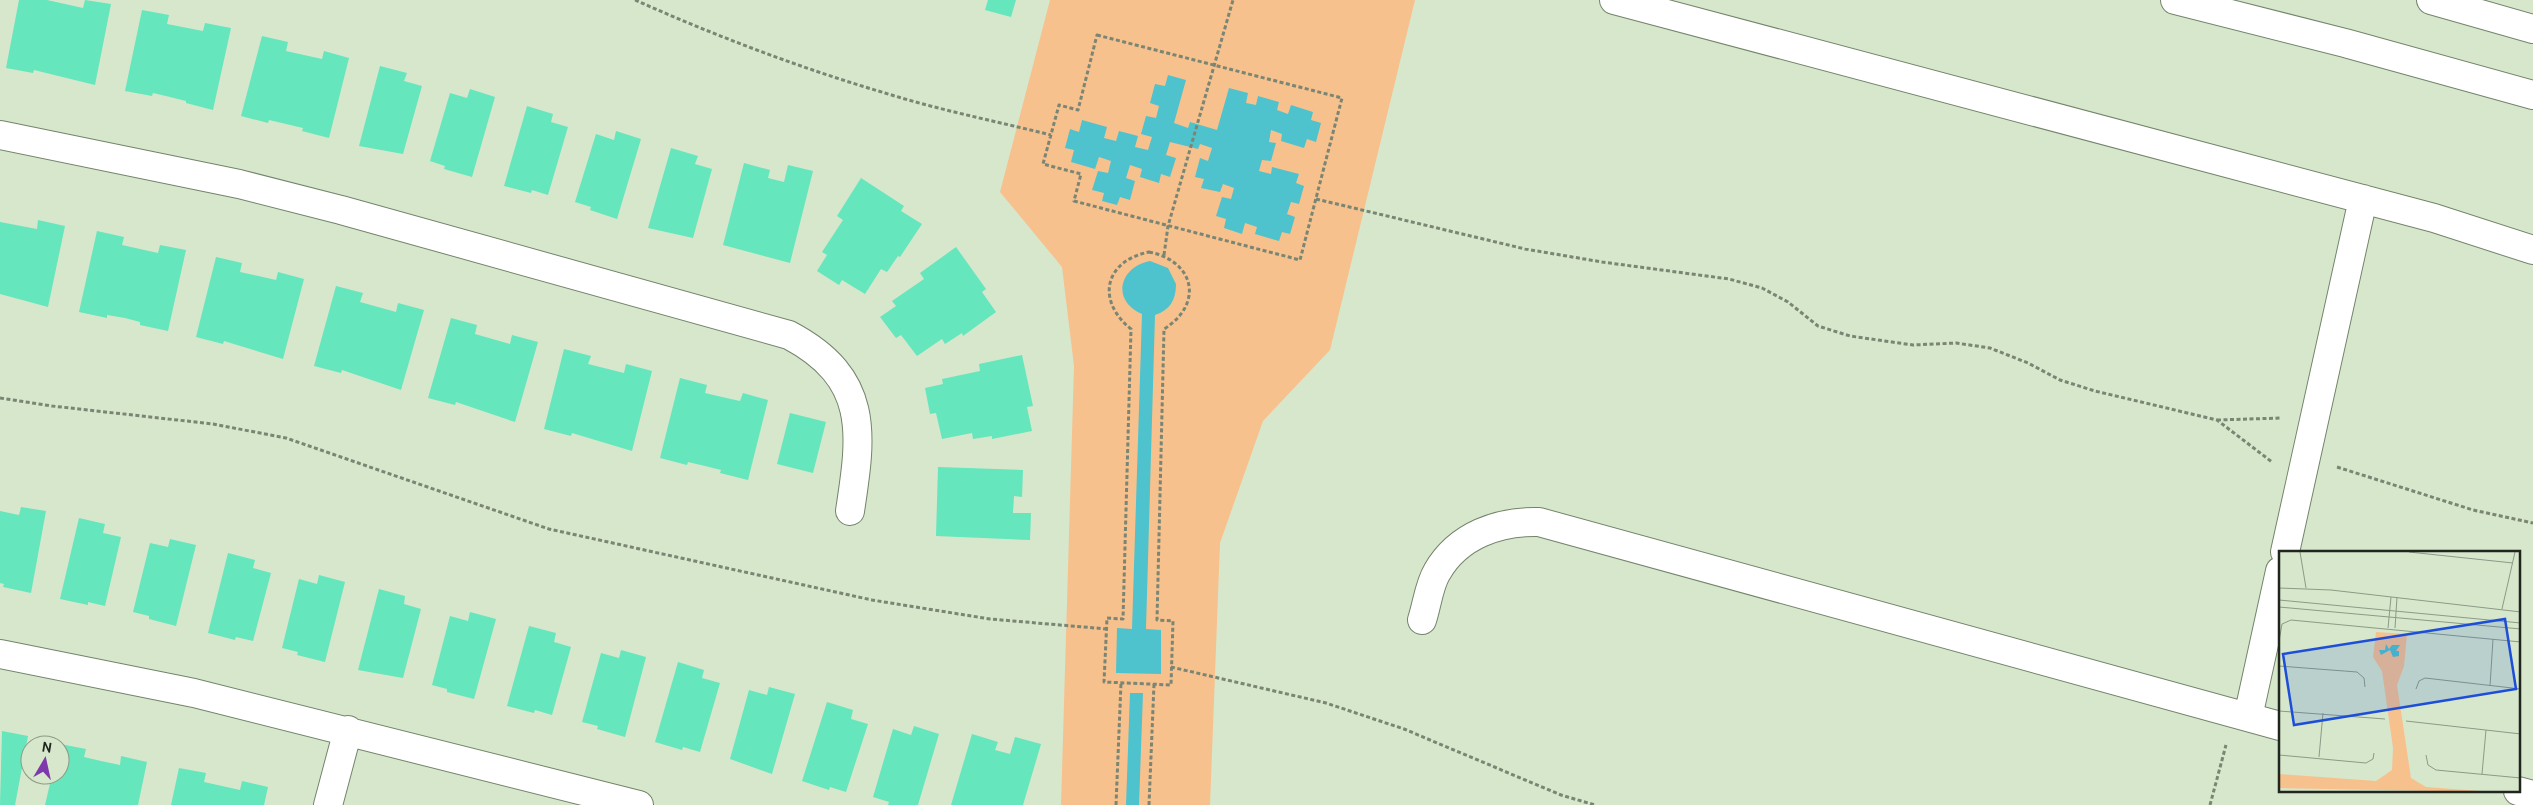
<svg xmlns="http://www.w3.org/2000/svg" width="2533" height="805" viewBox="0 0 2533 805" font-family="Cabin,sans-serif">
	<rect width="100%" height="100%" fill="#d6e7cc"/>
	<!-- green -->
	<path fill="#f7c18e" d="M1050,0h365l-85,350 -67,71 -43,122 -10,262h-149l13,-439 -12,-99 -62,-75z"/>
	<!-- water -->
	<path fill="#4ec2cd" d="M1168,75l18,5 -12,43 14,5 2,-6 27,8 12,-42 19,5 -2,10 10,2 2,-9 21,6 -2,8 11,4 3,-9 22,7 -2,8 10,3 -5,19 -9,-3 -3,9 -23,-7 1,-7 -11,-4 -2,12 7,1 -5,18 -9,-1 -3,11 12,3 1,-7 27,7 -3,9 8,3 -5,18 -8,-2 -4,12 8,3 -5,17 -8,-2 -3,9 -24,-7 2,-7 -12,-4 -3,11 -18,-6 2,-9 -10,-3 6,-19 9,2 3,-11 -11,-4 -3,8 -19,-4 3,-9 -9,-2 5,-19 8,3 4,-13 -12,-4 -2,5 -28,-7 -4,13 10,3 -6,19 -9,-3 -2,9 -19,-6 2,-8 -12,-4 -4,13 9,3 -5,19 -10,-3 -3,8 -15,-4 2,-8 -12,-3 6,-19 10,2 3,-12 -12,-4 -4,12 -24,-7 3,-12 -9,-2 5,-19 9,3 3,-12 25,7 -3,11 12,3 3,-10 19,5 -3,11 13,3 4,-13 -11,-3 5,-18 10,2 3,-12 -9,-3 5,-19 10,2z
		M1150,261l18,7 8,16c0,16 -6,26 -21,31l-9,314 15,1v44l-45,-1 1,-45 15,1 10,-315c-31,-13 -23,-47 8,-53z
		M1130,693h13l-4,112h-13z"/>
	<!-- building -->
	<path fill="#65e6bd" d="M19,0h28l36,8 2,-8 26,4 -16,81 -61,-15 -1,3 -27,-5z
		M988,0h28l-5,17 -26,-7z
		M142,10l27,5 -2,9 36,7 2,-8 26,5 -18,82 -27,-7v-2l-16,-4 -17,-4 -1,3 -27,-5z
		M262,36l26,6 -2,9 36,8 2,-8 25,7 -20,80 -27,-7 1,-3 -34,-8 -1,3 -27,-7z
		M380,66l27,7 -3,8 18,5 -19,68 -44,-8z
		M470,89l25,8 -23,80 -28,-8 1,-3 -15,-5 20,-68 17,5z
		M527,106l26,8 -2,8 17,5 -20,68 -16,-5 -1,3 -27,-7z
		M616,131l25,8 -24,80 -27,-9 1,-3 -16,-5 21,-68 18,6z
		M671,148l27,8 -3,8 17,5 -19,69 -45,-10z
		M744,163l26,7 -2,8 16,4 4,-17 25,6 -23,92 -67,-18z
		M861,178l43,28 -3,5 21,13 -22,33 -2,-1 -11,16 -6,-3 -16,25 -23,-14 -3,5 -22,-14 10,-16 -5,-3 21,-32 -6,-4z
		M38,220l27,6 -17,81 -48,-13v-72l37,7z
		M97,231l27,6 -2,8 36,8 2,-8 26,5 -18,81 -28,-6v-3l-15,-4 -18,-3v3l-28,-6z
		M956,247l30,42 -4,3 14,20 -33,24 -1,-3 -17,11 -3,-5 -25,17 -16,-21 -5,3 -16,-21 16,-11 -4,-5 32,-22 -4,-6z
		M216,257l26,6 -2,9 36,8 2,-8 26,7 -21,80 -59,-18 -1,3 -27,-7z
		M336,286l27,7 -3,9 36,10 2,-9 26,7 -23,80 -59,-20 -1,3 -27,-7z
		M451,318l26,7 -2,9 35,10 2,-9 26,7 -23,80 -59,-20 -1,3 -27,-7z
		M564,349l27,7 -3,8 36,9 2,-9 26,7 -20,80 -60,-18 -1,3 -27,-7z
		M1022,355l11,51 -6,1 5,24 -40,8v-3l-19,3 -1,-6 -30,6 -6,-26 -6,1 -5,-26 18,-4 -1,-5 38,-8 -1,-7z
		M680,378l27,7 -2,8 17,4 18,4 3,-8 25,7 -20,80 -28,-7 1,-3 -16,-4 -17,-4 -1,3 -27,-7z
		M790,413l36,9 -13,51 -36,-9z
		M938,467l85,3 -1,27 -8,-1 -1,17h18l-1,27 -94,-4z
		M21,507l25,4 -15,82 -28,-6 1,-3 -4,-1v-72l19,4z
		M79,518l26,6 -2,9 18,4 -16,69 -17,-4v3l-28,-6z
		M170,539l26,6 -20,81 -27,-7v-3l-16,-4 17,-69 18,4z
		M228,553l27,7 -2,8 18,5 -18,68 -17,-4 -1,3 -27,-7z
		M319,575l26,7 -20,80 -28,-7 1,-3 -16,-4 17,-69 18,5z
		M379,589l26,7 -1,8 17,5 -18,69 -45,-8z
		M470,612l26,7 -22,80 -27,-7v-3l-15,-4 18,-69 18,5z
		M529,626l27,7 -2,9 17,5 -19,68 -17,-5 -1,3 -27,-7z
		M621,650l25,7 -21,80 -28,-8 1,-3 -16,-4 19,-69 18,5z
		M678,662l26,8 -2,8 18,5 -20,69 -17,-5 -1,3 -27,-8z
		M769,687l26,7 -23,80 -42,-15 19,-69 18,5z
		M827,702l26,8 -2,9 17,5 -22,68 -16,-5 -1,3 -27,-9z
		M914,726l25,8 -21,71h-30l1,-3 -16,-5 20,-68 18,6z
		M2,731l26,5 -13,69h-15z
		M972,734l26,8 -3,8 15,4 5,-17 26,7 -18,61h-72z
		M60,744l26,5 -2,8 17,4 19,4 1,-9 26,6 -9,43h-93l7,-30h8z
		M179,768l27,5 -2,9 36,8 2,-9 26,6 -4,18h-93z"/>
	<g fill="none" stroke-linecap="round" stroke-linejoin="round">
		<defs>
			<path id="minor" d="M1614,0l820,218 99,32
				M2175,0l170,43 188,52
				M2431,0l102,29
				M0,135l239,49 102,26 448,125c81,43 73,98 61,176
				M2285,552l78,-353
				M1422,620c5,-15 7,-35 15,-48 21,-37 62,-51 102,-50l741,204
				M0,654l194,39 445,112
				M2248,717l32,-146
				M2518,791l15,4
				M328,805l20,-75"/>
		</defs>
		<!-- minor casing -->
		<use href="#minor" stroke="#74846c" stroke-width="30"/>
		<!-- path -->
		<path stroke="#7a8573" stroke-width="3" stroke-dasharray="4 2.5" stroke-linecap="butt" d="M635,0c81,36 165,68 250,93 54,17 110,28 166,42
			M1097,35l245,63 -42,162 -226,-59 7,-27 -38,-10 16,-59 19,5z
			M1316,199l209,50 77,13 127,17 33,9 26,14 30,24 32,10 63,9 43,-2 34,5 38,15 32,17 35,11 122,29 55,42
			M1149,252c46,9 55,52 15,77l-7,291 16,1 -2,64 -67,-3 3,-64 16,1 8,-290c-35,-28 -27,-68 18,-77z
			M1164,255l4,-29 65,-226
			M0,398l52,8 161,18 73,14 263,91 323,71 118,19 117,10
			M2217,420l64,-2
			M2337,467l136,43 60,13
			M1171,667l155,36 78,26 157,66 34,10
			M1116,805l5,-122
			M1149,805l5,-121
			M2210,805l16,-60"/>
		<!-- minor -->
		<use href="#minor" stroke="#fff" stroke-width="28"/>
	</g>
	<!-- overview -->
	<g transform="translate(2279 551)">
		<rect width="241" height="241" fill="#d6e7cc"/>
		<path d="M97,81l31,2 -3,32 -7,19 14,93 15,9 67,5 -214,-4v-14l97,7 16,-11 1,-22 -11,-77 -9,-14z" fill="#f7c18e"/>
		<path d="M107,93l3,5 3,-4h8l-4,6h3v5l-6,1 -3,-7 -9,5 -2,-5h6z" fill="#4ec2cd"/>
		<path fill="none" stroke="#8d9a86" stroke-width="1" d="M21,1l6,36M130,1l104,11M0,37l52,2 190,22M0,49l242,23M0,56l242,22M223,58l13,-57M109,77l3,-31M116,77l2,-31M0,90l3,-17 9,-4 230,22M0,115l78,6 7,6 1,9M211,135l3,-47M137,138l3,-8 6,-3 96,11M0,160l106,8M127,170l115,13M0,204l87,8 7,-4 1,-6M147,204l2,10 8,5 85,8M40,206l4,-44M203,223l4,-44"/>
		<path fill="#1d4ed8" fill-opacity="0.15" stroke="#1d4ed8" stroke-width="2.5" d="M226,68l11,70 -222,36 -11,-71z"/>
		<rect width="241" height="241" fill="none" stroke="#20261d" stroke-width="2.5"/>
	</g>
	<!-- north arrow -->
	<g transform="translate(45 760) rotate(9)"><circle r="24" fill="#d6e7cc" stroke="#8d9a86"/>
	<path d="M0-4L9 19L0 12L-9 19Z" fill="#7e39ac"/>
	<text y="-8" font-size="14" font-weight="bold" text-anchor="middle" fill="#20261d">N</text>
	</g>
</svg>
